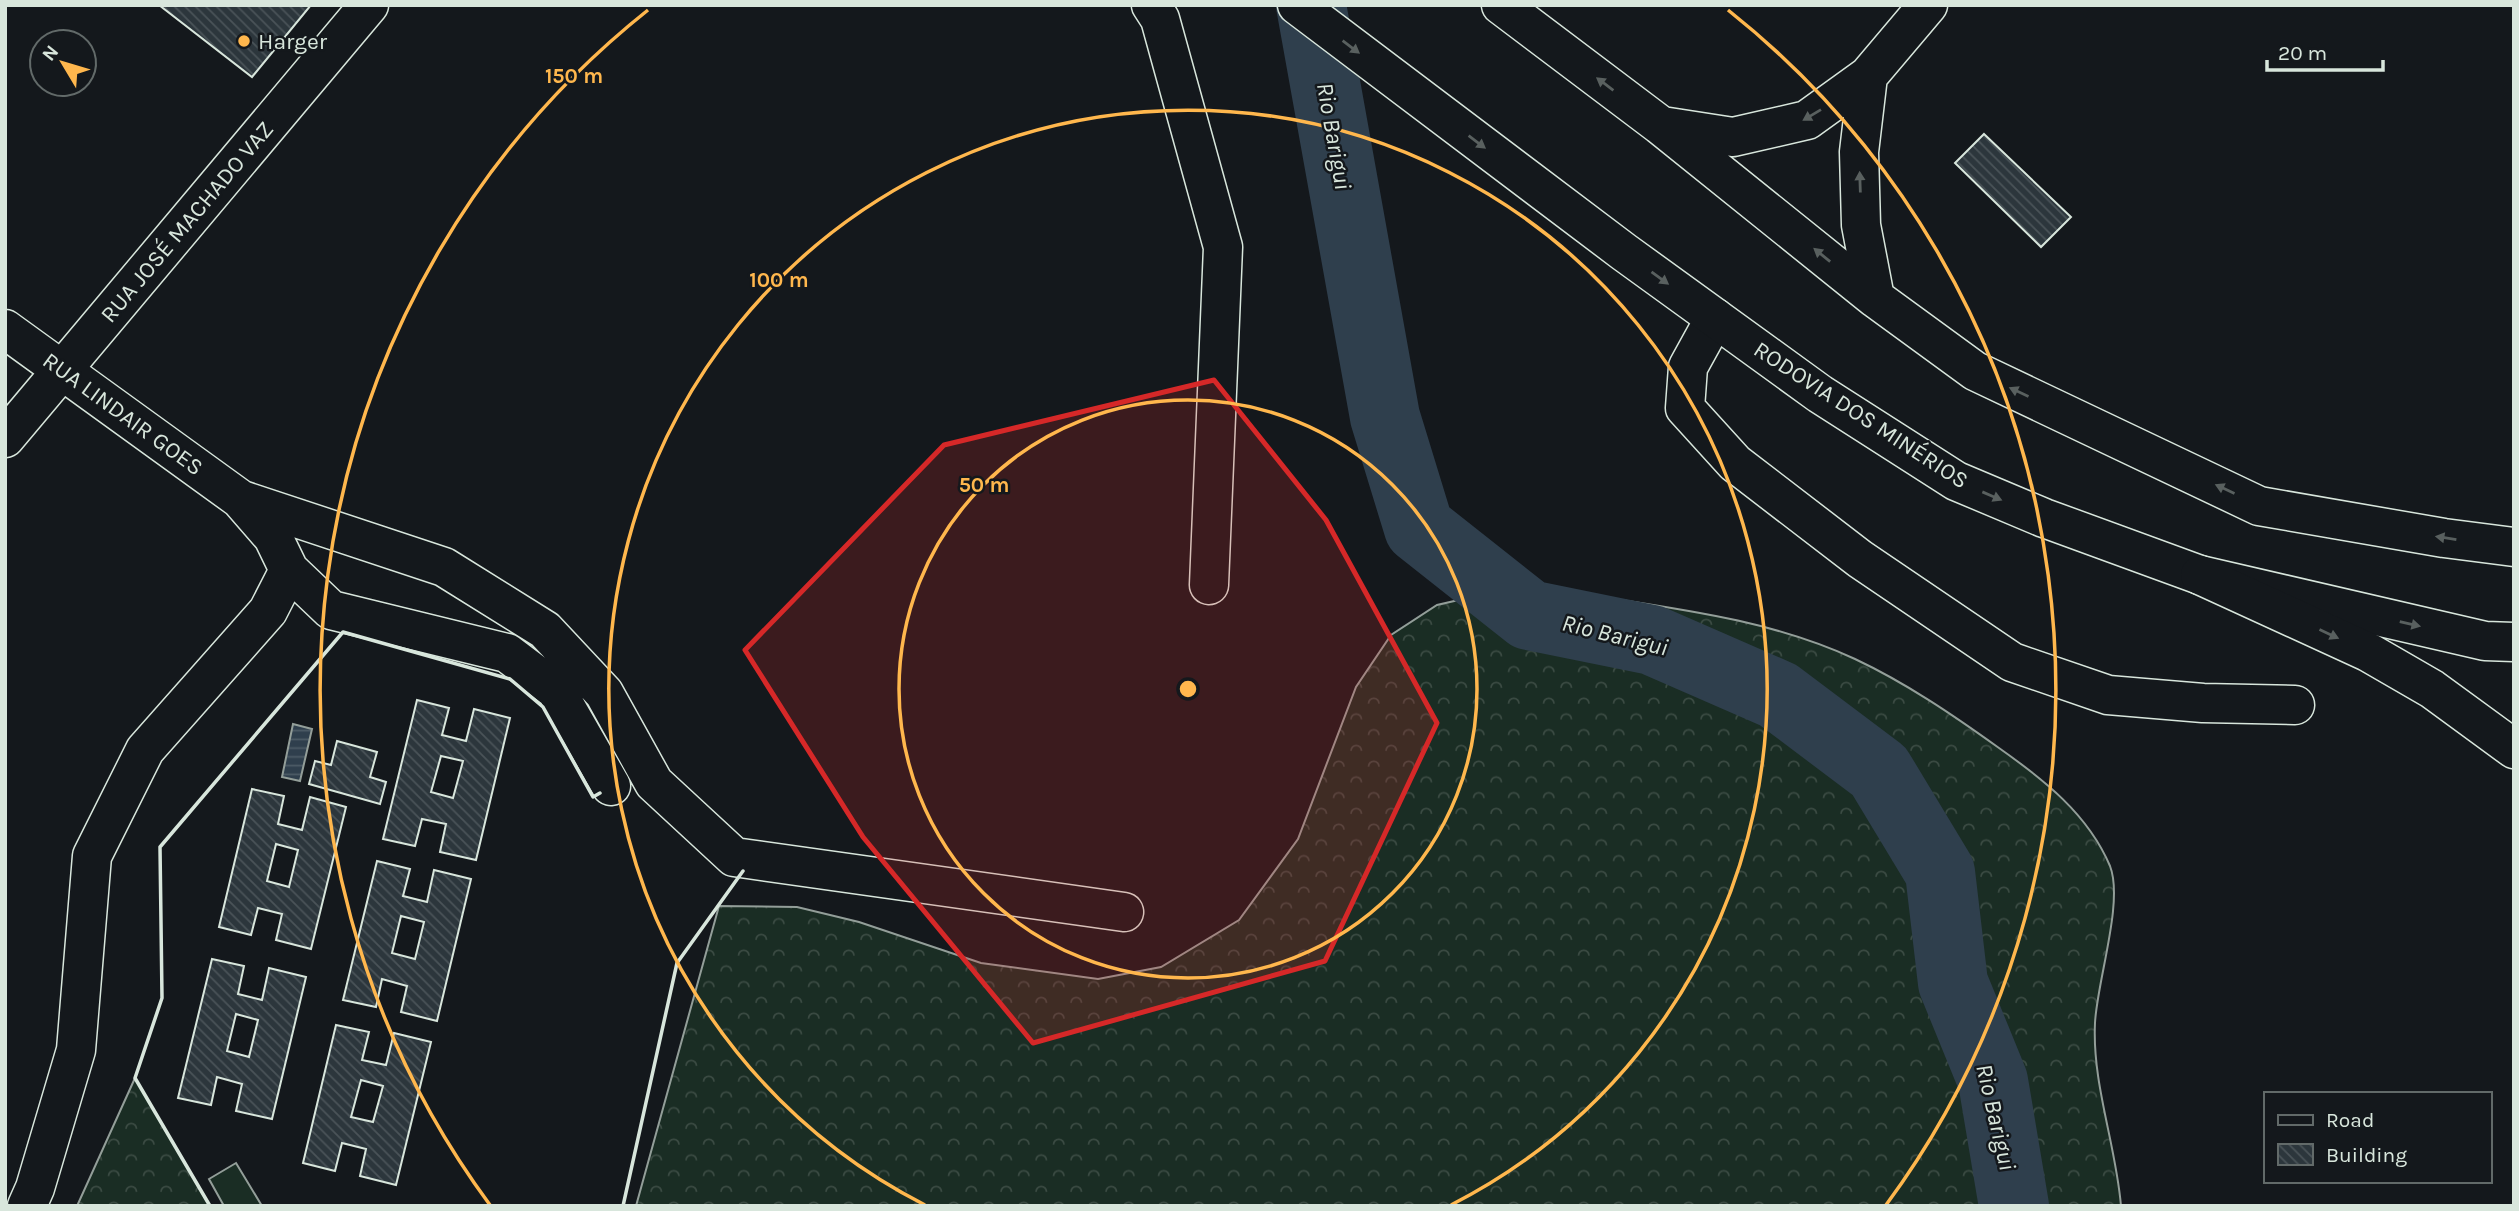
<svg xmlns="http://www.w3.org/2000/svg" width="2519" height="1211" viewBox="0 0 2519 1211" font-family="Karla,sans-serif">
	<defs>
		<pattern id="forest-crowns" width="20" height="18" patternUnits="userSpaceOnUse" patternTransform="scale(1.75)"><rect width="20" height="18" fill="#1a2d24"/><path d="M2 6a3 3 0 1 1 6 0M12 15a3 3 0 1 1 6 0" fill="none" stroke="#3b4b43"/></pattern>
		<pattern id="water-rules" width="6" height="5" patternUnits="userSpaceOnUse" patternTransform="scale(1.75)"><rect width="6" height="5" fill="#2f3f4d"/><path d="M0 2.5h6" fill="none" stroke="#4c5b66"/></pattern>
		<pattern id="building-back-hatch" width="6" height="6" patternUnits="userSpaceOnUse" patternTransform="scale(1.75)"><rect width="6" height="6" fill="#2c363c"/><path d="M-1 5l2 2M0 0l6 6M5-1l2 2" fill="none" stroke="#4a5358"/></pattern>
	</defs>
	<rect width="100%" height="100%" fill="#14181c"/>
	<!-- forest -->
	<path fill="url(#forest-crowns)" stroke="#939e99" stroke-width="2" d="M1589,595c90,14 182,25 266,64 51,24 98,56 144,89 44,31 89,66 111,118 14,36 -13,115 -15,157 -3,61 21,122 26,183h-1485l83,-300 78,1 62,15 122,41 117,16 63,-12 78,-47 59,-81 58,-152 35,-52 46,-30 39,-9z
		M135,1078l75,128h-133z"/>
	<!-- pitch -->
	<path fill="#1a2d24" stroke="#939e99" stroke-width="2" d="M236,1163l26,43h-38l-15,-27z"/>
	<!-- water -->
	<path fill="url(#water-rules)" stroke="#939e99" stroke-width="2" d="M293,724l19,5 -12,52 -18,-4z"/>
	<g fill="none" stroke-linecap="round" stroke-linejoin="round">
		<!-- river -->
		<path stroke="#2f3f4d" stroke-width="70" d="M1311,5l74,412 34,111 110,87 123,25 126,55 101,76 61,101 13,111 40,98 21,125"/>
	</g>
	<!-- building -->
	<path fill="url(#building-back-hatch)" stroke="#d8e6dc" stroke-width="2" fill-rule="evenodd" d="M159,5h152l-59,72z
		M1984,134l87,83 -30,30 -86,-84z
		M417,700l32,8 -7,27 24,6 8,-32 36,9 -34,142 -36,-8 6,-28 -24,-5 -7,27 -32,-7zM441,756l22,5 -10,37 -22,-6z
		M337,741l40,11 -7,25 16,5 -6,22 -71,-20 6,-23 16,4z
		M252,789l32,7 -6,28 24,6 8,-33 36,10 -35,142 -35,-9 6,-26 -24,-6 -7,27 -32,-8zM276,844l22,6 -9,37 -22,-6z
		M377,861l33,8 -7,27 24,6 7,-32 37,9 -34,142 -36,-9 6,-26 -25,-7 -6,28 -33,-7zM401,916l23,6 -9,37 -23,-6z
		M212,959l32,7 -6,28 24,6 7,-32 37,9 -34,142 -36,-8 6,-27 -25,-7 -6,28 -33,-7zM236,1014l22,6 -9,37 -22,-6z
		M336,1025l33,7 -7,28 24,5 8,-32 37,9 -35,143 -36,-9 6,-27 -24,-6 -7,28 -32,-8zM361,1080l22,6 -10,36 -22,-5z"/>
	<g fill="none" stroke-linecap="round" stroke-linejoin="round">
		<defs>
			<path id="minor" d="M1151,5l9,14 63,228 -14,338
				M1715,318l-27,49 -3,41 50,55 125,96 152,103 96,33 95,8 92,2
				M5,329l235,170 33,38 16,33 -21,41 -123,139 -53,106 -16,194 -41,138 -8,18
				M5,438l364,-433
				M242,500l202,67 101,63 59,63 50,90 80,74 390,55
				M289,570l42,40 176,43 49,37 55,96"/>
			<path id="major" d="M1297,5l327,247 196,142 136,87 88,37 156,57 285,66 29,1
				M1501,5l159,120 215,173 100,73 284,135 185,32 70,9
				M1868,76l-9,76 2,73 14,73
				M1662,126l71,11 74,-17 61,-44 60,-71"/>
			<path id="highway" d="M2200,575l168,77 64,37 82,60"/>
		</defs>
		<!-- minor casing -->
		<use href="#minor" stroke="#d8e6dc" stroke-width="41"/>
		<!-- major casing -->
		<use href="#major" stroke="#d8e6dc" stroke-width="41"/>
		<!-- highway casing -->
		<use href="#highway" stroke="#d8e6dc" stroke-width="41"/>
		<!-- minor -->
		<use href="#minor" stroke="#14181c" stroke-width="38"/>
		<!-- major -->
		<use href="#major" stroke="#14181c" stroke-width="38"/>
		<!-- highway -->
		<use href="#highway" stroke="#14181c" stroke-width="38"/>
		<!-- wall -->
		<path stroke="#d8e6dc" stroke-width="3.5" d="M210,1206l-75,-128 27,-80 -2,-151 183,-215 167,47 33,28 50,90 7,-4
			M623,1206l54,-243 66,-92"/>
	</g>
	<!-- one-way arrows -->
	<defs><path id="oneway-solid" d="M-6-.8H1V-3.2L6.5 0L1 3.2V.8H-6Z" transform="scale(1.75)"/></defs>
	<g fill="#59605f">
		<use href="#oneway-solid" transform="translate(1351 47) rotate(37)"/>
		<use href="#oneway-solid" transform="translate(1605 84) rotate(-143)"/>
		<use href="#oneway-solid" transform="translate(1812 115) rotate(149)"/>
		<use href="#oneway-solid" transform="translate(1477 142) rotate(37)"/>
		<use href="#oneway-solid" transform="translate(1860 182) rotate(-92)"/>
		<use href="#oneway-solid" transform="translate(1822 255) rotate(-141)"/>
		<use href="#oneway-solid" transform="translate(1660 278) rotate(36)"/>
		<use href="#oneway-solid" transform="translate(2019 392) rotate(-155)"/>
		<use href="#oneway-solid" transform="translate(2225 489) rotate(-155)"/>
		<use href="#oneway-solid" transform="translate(1992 496) rotate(23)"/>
		<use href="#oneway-solid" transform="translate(2446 538) rotate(-171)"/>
		<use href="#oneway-solid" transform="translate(2410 624) rotate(13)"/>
		<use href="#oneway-solid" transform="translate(2329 634) rotate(25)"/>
	</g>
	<!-- marked area -->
	<path fill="#d62828" fill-opacity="0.2" stroke="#d62828" stroke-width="5" stroke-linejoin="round" d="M1214,380l112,140 111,203 -112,238 -292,82 -170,-206 -118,-187 199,-205z"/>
	<!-- distance rings -->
	<g fill="none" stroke="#ffb74d" stroke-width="3.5">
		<circle cx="1188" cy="689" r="289"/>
		<path d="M925 1205A579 579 0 1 1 1451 1205"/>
		<path d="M490 1205A868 868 0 0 1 648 10M1728 10A868 868 0 0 1 1886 1205"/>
	</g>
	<!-- markers -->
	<circle fill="#ffb74d" stroke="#14181c" stroke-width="2.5" cx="244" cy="41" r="7"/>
	<g text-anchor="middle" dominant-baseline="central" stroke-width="5" stroke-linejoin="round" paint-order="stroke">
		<!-- poi labels -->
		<g font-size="23" fill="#d8e6dc" stroke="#14181c" text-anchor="start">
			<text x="258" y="41">Harger</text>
		</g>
		<!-- street labels -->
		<g font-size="23" fill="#d8e6dc" stroke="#14181c">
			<text transform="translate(187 222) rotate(-50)">RUA JOSÉ MACHADO VAZ</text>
			<text transform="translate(123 414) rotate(36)">RUA LINDAIR GOES</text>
			<text transform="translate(1861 415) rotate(33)">RODOVIA DOS MINÉRIOS</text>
		</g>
		<!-- water labels -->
		<g font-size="24" font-style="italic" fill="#d8e6dc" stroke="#14181c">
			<text transform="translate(1334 136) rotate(80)">Rio Barigui</text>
			<text transform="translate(1615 635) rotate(14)">Rio Barigui</text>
			<text transform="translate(1996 1117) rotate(77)">Rio Barigui</text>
		</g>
	</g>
	<circle cx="1188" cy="689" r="10" fill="#ffb74d" stroke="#14181c" stroke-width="3.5"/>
	<g font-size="21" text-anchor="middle" font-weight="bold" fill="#ffb74d" stroke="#14181c" stroke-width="5" stroke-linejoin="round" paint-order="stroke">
		<text x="574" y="83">150 m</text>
		<text x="779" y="287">100 m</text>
		<text x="984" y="492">50 m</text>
	</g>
	<!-- border -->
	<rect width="2519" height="1211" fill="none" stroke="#d8e6dc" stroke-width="14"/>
	<!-- legend -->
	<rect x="2264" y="1092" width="228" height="91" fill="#14181c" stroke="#626a69" stroke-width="2"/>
	<rect x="2278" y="1115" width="35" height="10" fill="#14181c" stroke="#626a69" stroke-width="2"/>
	<text x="2326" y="1127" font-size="21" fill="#d8e6dc">Road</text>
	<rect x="2278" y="1144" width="35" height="21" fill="url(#building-back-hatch)" stroke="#626a69" stroke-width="2"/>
	<text x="2326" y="1162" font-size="21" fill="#d8e6dc">Building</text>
	<!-- north arrow -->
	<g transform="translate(63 63) rotate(308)"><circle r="33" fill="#14181c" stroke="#626a69" stroke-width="2"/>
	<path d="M0-5L12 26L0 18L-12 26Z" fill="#ffb74d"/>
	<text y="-10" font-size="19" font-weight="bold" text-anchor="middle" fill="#d8e6dc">N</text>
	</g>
	<!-- scale -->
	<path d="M2267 60v10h116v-10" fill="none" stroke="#d8e6dc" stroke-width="3.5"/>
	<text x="2278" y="60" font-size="21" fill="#d8e6dc" stroke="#14181c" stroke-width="5" paint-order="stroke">20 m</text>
</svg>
